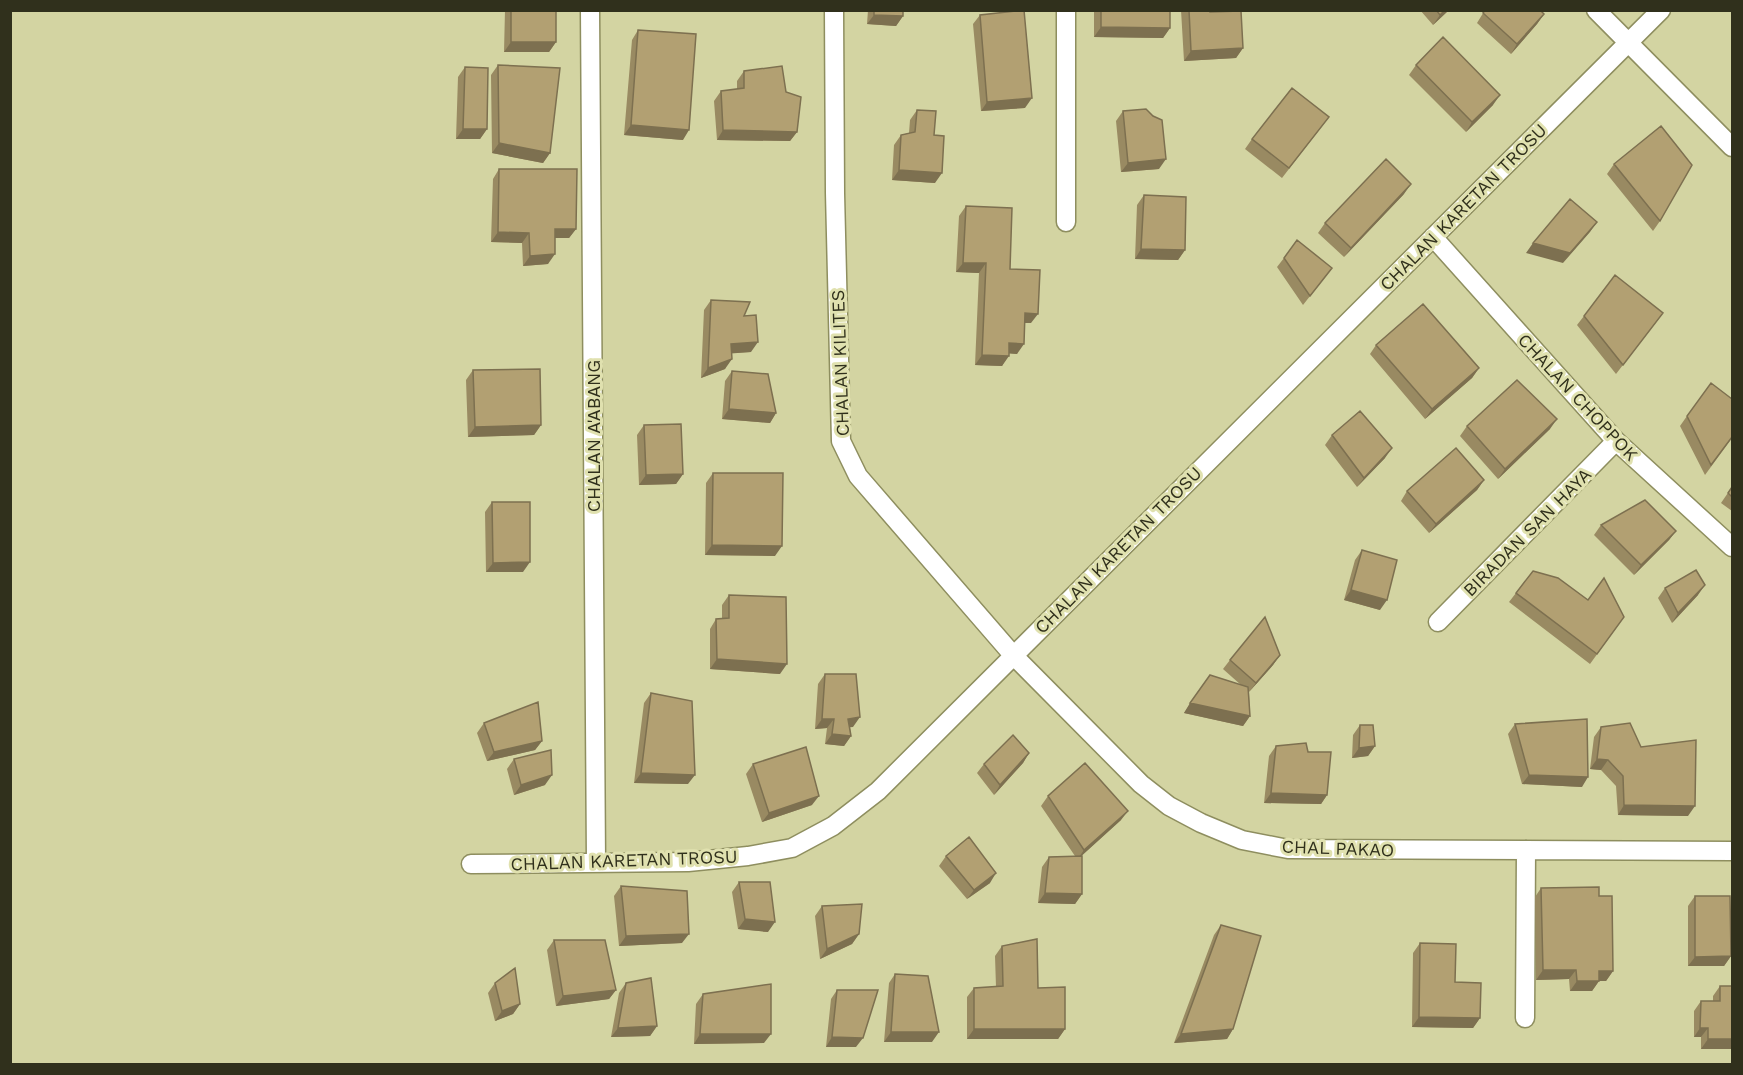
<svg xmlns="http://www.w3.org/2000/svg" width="1743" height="1075" viewBox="0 0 1743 1075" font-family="'Work Sans',sans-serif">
	<rect width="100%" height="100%" fill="#d3d4a2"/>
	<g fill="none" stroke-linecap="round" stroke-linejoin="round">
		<defs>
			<path id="minor" d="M590,10l6,852
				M834,10l1,183 6,248 17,35 155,179 128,129 28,22 32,17 41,17 46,9 444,2
				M1596,10l136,137
				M1066,222v-212
				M1433,237l183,204 116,106
				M1438,622l178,-181
				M471,864l217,-2 60,-6 44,-8 41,-22 45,-35 783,-781
				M1525,1018l1,-168"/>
		</defs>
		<!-- minor casing -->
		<use href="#minor" stroke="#8e8e5f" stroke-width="21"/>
		<!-- minor -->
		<use href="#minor" stroke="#fff" stroke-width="18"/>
	</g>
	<!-- wall -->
	<path fill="#998a62" d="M505,10h51v32l-7,10h-45z
		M868,10h35v6l-7,10 -29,-2z
		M1094,10h76v18l-7,10 -69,-1z
		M1181,10h29v2l33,36 -7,10 -52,3z
		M1420,10h29l-16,15z
		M1485,10l59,4 -7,10 -26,30 -34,-31z
		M980,15l45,93 -44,3 -8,-87z
		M638,30l45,110 -59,-5 8,-95z
		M498,65l52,88 -7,10 -51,-10 -1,-78z
		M1416,65l77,40 -27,27 -57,-57z
		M465,67l22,62 -7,10h-24l2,-62z
		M744,71l42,21 11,40 -7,9 -73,-1 -3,-39 7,-10 16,-2v-8z
		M917,110l17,25 1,48 -43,-3 2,-35 7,-10 8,-2 1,-13z
		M1123,111l36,58 -38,3 -5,-51z
		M1329,117l-47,61 -37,-29 7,-10z
		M1614,164l46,57 -7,10 -46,-57z
		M499,169l77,60 -7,9h-14l-7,26 -25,2 -1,-23 -31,-1 2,-63z
		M1404,194l-60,63 -26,-24 7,-10z
		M1144,195l41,55 -7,10 -43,-1 2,-54z
		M966,206l44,63 21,54h-6l-8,31 -8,-1 -7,13 -27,-1 4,-92 -23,-1 3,-56z
		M1284,258l41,19 -22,28 -26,-38z
		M711,300l33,16 7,36 -20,1 -6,16 -24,9 3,-68z
		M1663,313l-47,61 -39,-49 7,-9z
		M1376,345l103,23 -7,10 -47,41 -55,-65z
		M473,370l68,55 -7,10 -66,2 -2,-57z
		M732,371l44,42 -6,10 -48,-4 3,-38z
		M1687,416l45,22 -27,37 -25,-49z
		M644,425l39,49 -7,10 -37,1 -2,-50z
		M1467,426l83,3 -52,50 -38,-43z
		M1332,435l53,23 -28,29 -32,-42z
		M713,473l62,83 -70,-1 1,-72z
		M1484,480l-7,10 -48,43 -28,-32 6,-10z
		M1732,487v24l-11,-8z
		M492,502l31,70h-37l-1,-60z
		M1601,525l75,6 -7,9 -35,35 -40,-40z
		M1362,550l18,60 -36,-10 11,-40z
		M1533,571l55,29 36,17 -34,47 -81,-62z
		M1665,588l33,7 -26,28 -14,-25z
		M729,595l51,79 -70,-5v-40l6,-10h6v-14z
		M1280,655l-7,10 -24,27 1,24 -7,10 -59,-13 26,-38 31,10 -18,-16 7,-9z
		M825,674l28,53h-3l1,9 -7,10 -19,-2 2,-16 -12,1 3,-45z
		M651,693l37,91 -54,-1 10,-80z
		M484,723l58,18 -7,9 -48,11 -10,-28z
		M1515,724l67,63 -60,-3 -14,-50z
		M1360,725l15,21 -7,10 -16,2 1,-23z
		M1601,727l40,20 47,69 -70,-1 -2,-29 -15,-16 -11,-1 4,-32z
		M1276,746l51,49 -6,9 -57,-1 5,-47z
		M1029,753l-6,10 -29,32 -17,-22 7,-9z
		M514,759l31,26 -31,10 -7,-26z
		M753,764l59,41 -50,17 -16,-48z
		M1048,796l73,24 -40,36 1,38 -7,10 -37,-1 4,-36 7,-10 26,-1 -34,-50z
		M946,856l44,27 -23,16 -28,-33z
		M739,882l29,50 -30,-3 -6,-37z
		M621,886l61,57 -63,3 -5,-50z
		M1541,888l58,8 14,75 -7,10h-7l-7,10h-22l-1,-12 -33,1 -1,-83z
		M1695,896l36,60 -7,10h-36v-60z
		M822,906l37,28 -7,10 -32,15 -5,-43z
		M1221,925l12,104 -6,10 -53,4 40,-108z
		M554,940l62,50 -7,9 -53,7 -9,-56z
		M1420,943l35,39 25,36 -7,10 -61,-1 1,-74z
		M1002,946l36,42 27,41 -7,10h-91v-42l7,-9 22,-1 -1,-31z
		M895,974l37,68h-48l5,-59z
		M495,983l25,21 -7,10 -18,7 -7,-28z
		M626,983l31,43 -7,10 -39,1 8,-44z
		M1720,986l12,63h-31v-12h-7v-26l7,-10h12v-5z
		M837,990l19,57h-30l5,-48z
		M703,994l61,49 -70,1 2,-40z"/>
	<!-- shaded-wall -->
	<path fill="#7d7050" d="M1445,10h4l-16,15 7,-10z
		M1544,14l-7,10 -26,30 6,-10z
		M874,15l29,1 -7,10 -29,-2z
		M1101,27l69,1 -7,10 -69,-1z
		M511,42h45l-7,10h-45z
		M1243,48l-7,10 -52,3 7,-10z
		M1500,95l-7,10 -27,27 6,-10z
		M1032,98l-7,10 -44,3 6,-9z
		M631,125l58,5 -6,10 -59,-5z
		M463,129h24l-7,10h-24z
		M723,130l74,2 -7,9 -73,-1z
		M499,143l51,10 -7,10 -51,-10z
		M1166,159l-7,10 -38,3 7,-9z
		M899,170l43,3 -7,10 -43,-3z
		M1411,184l-7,10 -60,63 7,-9z
		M1597,222l-7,10 -27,31 -37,-10 7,-10z
		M555,229h21l-7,9h-20z
		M498,232l31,1 -7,10 -31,-1z
		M1141,249l44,1 -7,10 -43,-1z
		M555,254l-7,10 -25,2 7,-10z
		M963,263h23l-7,10 -23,-1z
		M1025,313l13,1 -7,9h-12z
		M758,342l-7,10 -27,2 7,-10z
		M1009,343l15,1 -7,10 -15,-1z
		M982,355l27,1 -7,10 -27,-1z
		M732,359l-7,10 -24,9 7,-10z
		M1479,368l-7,10 -47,41 7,-10z
		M729,409l47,4 -6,10 -48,-4z
		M1557,419l-7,10 -52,50 7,-10z
		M541,425l-7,10 -66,2 7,-10z
		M1392,448l-7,10 -28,29 7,-9z
		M683,474l-7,10 -37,1 7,-10z
		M1484,480l-7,10 -48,43 7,-9z
		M1676,531l-7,9 -35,35 7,-10z
		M712,545l70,1 -7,10 -70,-1z
		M530,562l-7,10h-37l7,-9z
		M1705,585l-7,10 -26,28 6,-10z
		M1351,590l36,10 -7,10 -36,-10z
		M1280,655l-7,10 -24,27 7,-9z
		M717,659l70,5 -7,10 -70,-5z
		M1190,703l60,13 -7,10 -59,-13z
		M860,717l-7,10 -11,1 6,-9z
		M822,719h12l-7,9 -12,1z
		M832,734l19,2 -7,10 -19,-2z
		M542,741l-7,9 -48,11 7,-9z
		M1375,746l-7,10 -16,2 7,-10z
		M1029,753l-6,10 -29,32 6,-10z
		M1597,759l11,1 -7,10 -11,-1z
		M641,773l54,2 -7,9 -54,-1z
		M552,775l-7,10 -31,10 7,-10z
		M1529,775l59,2 -6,10 -60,-3z
		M1271,793l56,2 -6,9 -57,-1z
		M819,796l-7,9 -50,17 7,-9z
		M1624,805l71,1 -7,10 -70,-1z
		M1128,811l-7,9 -44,40 7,-10z
		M996,873l-6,10 -23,16 7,-9z
		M1045,893l37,1 -7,10 -37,-1z
		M745,919l30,3 -7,10 -30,-3z
		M689,934l-7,9 -63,3 7,-10z
		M859,934l-7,10 -32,15 7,-10z
		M1731,956l-7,10h-36l7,-9z
		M1543,970h33l-7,9 -33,1z
		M1599,971h14l-7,10h-7l-7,10h-22l7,-10z
		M616,990l-7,9 -53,7 7,-10z
		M520,1004l-7,10 -18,7 7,-10z
		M1419,1017l61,1 -7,10 -61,-1z
		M657,1026l-7,10 -39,1 7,-9z
		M1700,1028h8l-7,9h-7z
		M974,1029h91l-7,10h-91z
		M1233,1029l-6,10 -53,4 7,-9z
		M891,1032h48l-7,10h-48z
		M700,1034h71l-7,9 -70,1z
		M832,1037l31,1 -7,9h-30z
		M1708,1039h24v10h-31z"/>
	<!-- building -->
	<path fill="#b2a072" stroke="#7d7050" stroke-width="1.5" d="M511,10h45v32h-45z
		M874,10h29v6l-29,-1z
		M1024,10l8,88 -45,4 -7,-87z
		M1101,10h69v18l-69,-1z
		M1189,10h21v2l31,-1 2,37 -52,3z
		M1436,10h9l-5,5z
		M1485,10h55l4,4 -27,30 -34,-31z
		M638,30l58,4 -7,96 -58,-5z
		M1443,37l57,58 -28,27 -56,-57z
		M498,65l62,3 -10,85 -51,-10z
		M782,66l4,26 15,5 -4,35 -74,-2 -2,-39 23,-3v-17z
		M465,67l23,1 -1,61h-24z
		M1292,88l37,29 -40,51 -37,-29z
		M1146,109l7,7 9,4 4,39 -38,4 -5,-52z
		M917,110l19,1 -2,24 10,1 -2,37 -43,-3 2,-35 14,-3z
		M1661,126l31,39 -32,56 -46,-57z
		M1386,159l25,25 -60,64 -26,-25z
		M499,169h78l-1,60h-21v25l-25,2 -1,-23 -31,-1z
		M1144,195l42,2 -1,53 -44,-1z
		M1570,199l27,23 -27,31 -37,-10z
		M966,206l46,2 -2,61 30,1 -2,44 -13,-1 -1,31 -15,-1v13l-27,-1 4,-92h-23z
		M1297,240l35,28 -22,28 -26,-38z
		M1615,275l48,38 -40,52 -39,-49z
		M711,300l39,2 -6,14 12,-1 2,27 -27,2 1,15 -24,9z
		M1423,304l56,64 -47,41 -56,-64z
		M540,369l1,56 -66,2 -2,-57z
		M732,371l36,3 8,39 -47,-4z
		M1517,380l40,39 -52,50 -38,-43z
		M1711,383l21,16v38l-21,28 -24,-49z
		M1360,411l32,37 -28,30 -32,-43z
		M681,424l2,50 -37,1 -2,-50z
		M1456,448l28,32 -48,44 -29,-33z
		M713,473h70l-1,73 -70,-1z
		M1732,487v10l-4,-4z
		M1645,500l31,31 -35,34 -40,-40z
		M492,502h38v60l-37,1z
		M1362,550l35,10 -10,40 -36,-10z
		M1696,570l9,15 -27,28 -13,-25z
		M1533,571l25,7 30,22 16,-22 20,39 -27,37 -81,-61z
		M729,595l57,2 1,67 -70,-5 -1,-40 13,-1z
		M1265,617l15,38 -24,28 -26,-23z
		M825,674h31l4,43 -12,2 3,17 -19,-2 2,-15h-12z
		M1210,675l38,12 2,29 -60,-13z
		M651,693l41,8 3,74 -54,-2z
		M538,702l4,39 -48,11 -10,-29z
		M1587,719l1,58 -59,-2 -14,-51z
		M1630,723l11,24 55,-7 -1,66 -71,-1 -1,-29 -15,-16 -11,-1 4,-32z
		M1360,725h13l2,21 -16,2z
		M1013,735l16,18 -29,32 -16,-21z
		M1306,743l2,9h23l-4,43 -56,-2 5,-47z
		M806,747l13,49 -50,17 -16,-49z
		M551,750l1,25 -31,10 -7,-26z
		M1085,763l43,48 -44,39 -36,-54z
		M969,837l27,36 -22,17 -28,-34z
		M1082,856v38l-37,-1 4,-36z
		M739,882h31l5,40 -30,-3z
		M621,886l66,5 2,43 -63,2z
		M1599,887v9h13l1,75h-14v10h-22l-1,-11h-33l-2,-82z
		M1695,896h35l1,60 -36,1z
		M862,904l-3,30 -32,15 -5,-43z
		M1221,925l40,11 -28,93 -52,5z
		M1037,939l1,49 27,-1v42h-91v-41l29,-2 -1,-40z
		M554,940h51l11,50 -53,6z
		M1420,943l36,1 -1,38 26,1 -1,35 -61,-1z
		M515,968l5,36 -18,7 -7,-28z
		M895,974l33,2 11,56h-48z
		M651,978l6,48 -39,2 8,-45z
		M771,984v50h-71l3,-40z
		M1720,986h12v53h-24v-11h-8l1,-27h19z
		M837,990h41l-15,48 -31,-1z"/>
	<g text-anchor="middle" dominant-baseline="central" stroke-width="6" stroke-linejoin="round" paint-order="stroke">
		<!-- street labels -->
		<g font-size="18" fill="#30301c" stroke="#e0e1af">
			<text transform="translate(1463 207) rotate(-45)">CHALAN KARETAN TROSU</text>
			<text transform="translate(840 363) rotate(-92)">CHALAN KILITES</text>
			<text transform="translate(1578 397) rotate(47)">CHALAN CHOPPOK</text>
			<text transform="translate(593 436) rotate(-90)">CHALAN A'ABANG</text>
			<text transform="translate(1527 532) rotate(-45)">BIRADAN SAN HAYA</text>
			<text transform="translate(1118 550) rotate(-45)">CHALAN KARETAN TROSU</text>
			<text transform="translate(1338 848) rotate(2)">CHAL PAKAO</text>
			<text transform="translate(624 860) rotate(-2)">CHALAN KARETAN TROSU</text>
		</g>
	</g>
	<!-- border -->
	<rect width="1743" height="1075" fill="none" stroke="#30301c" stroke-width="24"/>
</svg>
